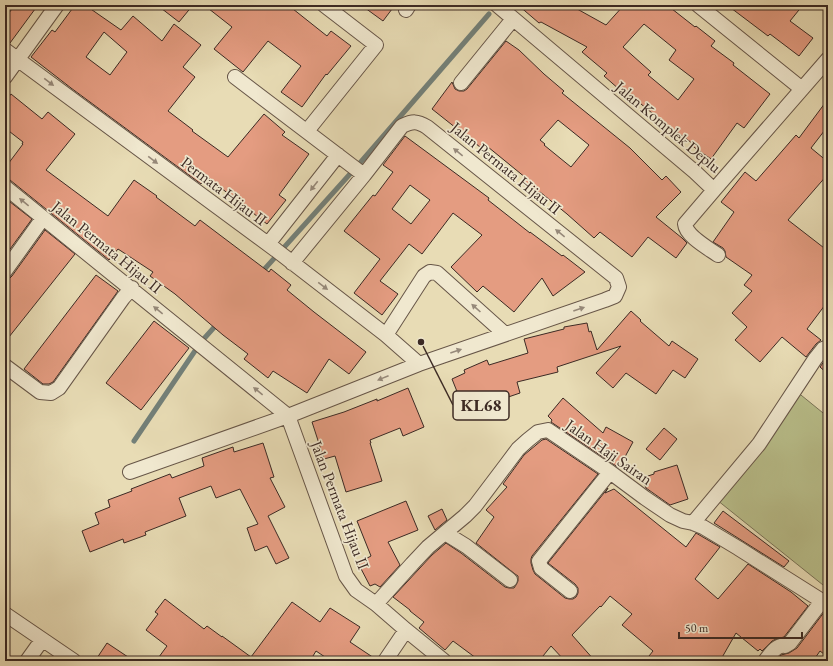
<svg xmlns="http://www.w3.org/2000/svg" width="833" height="666" viewBox="0 0 833 666" font-family="'EB Garamond',serif">
	<rect width="100%" height="100%" fill="#e8dcb5"/>
	<filter id="stains"><feTurbulence type="fractalNoise" baseFrequency=".005" numOctaves="4"/><feColorMatrix values="0 0 0 0 .2 0 0 0 0 .09 0 0 0 0 .02 0 0 0 .5 -.17"/></filter>
	<radialGradient id="worn" r=".72"><stop offset=".6" stop-color="#630" stop-opacity="0"/><stop offset="1" stop-color="#630" stop-opacity=".3"/></radialGradient>
	<!-- green -->
	<path fill="#b9bf8b" stroke="#7a7458" d="M796,391l32,26v172l-116,-93z"/>
	<g fill="none" stroke-linecap="round" stroke-linejoin="round">
		<!-- stream -->
		<path stroke="#738079" stroke-width="5" d="M261,273l98,-109 130,-150
			M134,441l67,-99 17,-19"/>
	</g>
	<!-- building -->
	<path fill="#e49c81" stroke="#3c2a24" fill-rule="evenodd" d="M15,5h23l-28,38 -5,-1v-24z
		M75,5h10l36,25 12,-14 29,25 12,-17 27,21 -18,22 12,10 -27,34 25,19 -1,1 36,26 36,-43 21,18 -3,3 27,19 -30,41 7,5 -19,24 -60,-47 -6,7 -130,-96 -40,-31 21,-27 3,2zM104,32l23,20 -17,23 -24,-18z
		M157,5h36l-14,17z
		M204,5h84l39,31 4,-5 20,15 -24,29 -1,-1 -24,33 -21,-15 20,-26 -33,-25 -25,31 -29,-23 18,-22z
		M361,5h34l-12,16z
		M518,5h52l36,20 18,-20h43l28,22 1,-1 19,15 -4,5 23,17 -1,2 37,29 -26,34 -7,-5 -26,36 -20,-14 1,-2 -29,-21 -33,-27 -2,2 -24,-21 3,-3 -25,-21 5,-5 -46,-25 -2,1zM644,24l32,26 -7,10 25,19 -16,21 -30,-25 3,-3 -28,-25z
		M727,5h76l-13,16 23,17 -14,18 -29,-22 -2,2z
		M506,41l13,9 25,24 20,17 -2,2 68,55 32,32 4,-4 15,16 -25,25 26,21 5,5 -11,15 -28,-21 -16,20 -32,-25 -6,6 -27,-24 -27,-22 -1,1 -16,-12 3,-3 -38,-31 -3,4 -53,-42 20,-27 3,7 4,2h5l3,-2zM558,120l31,25 -18,22 -27,-22 1,-1 -5,-4z
		M11,94l31,25 6,-7 27,22 -29,36 62,46 26,-36 23,16 -1,1 39,29 5,-6 69,52 2,-3 20,16 -4,5 27,22 52,40 -17,22 -20,-15 -22,34 -34,-22 -5,7 -24,-19 4,-5 -25,-19 -48,-41 -25,-18 3,-4 -35,-23 -9,11 -99,-80 -5,-1v-11l18,-24h-1l1,-2 -18,-14v-26z
		M828,99v27l-17,22 17,14v12l-40,46 40,31v50l-21,28 14,11 -5,4 -10,13 -24,-20 -22,25 -25,-22 12,-13 -15,-14 20,-22 -8,-6 8,-10 -26,-18 -1,-6 -2,-3 -10,-6 21,-30 -13,-10 24,-30 11,9 40,-46 3,3z
		M405,136l84,62 -1,2 42,33v-1l32,24 1,-1 22,17 -32,24 -11,-18 -28,34 -31,-26 -6,6 -26,-25 31,-32 -29,-22 -31,41 -13,-10 -29,37 18,13 -16,21 -28,-22 26,-34 -36,-28 29,-36 2,1 18,-24 -10,-7zM410,185l20,15 -19,24 -19,-15z
		M5,198l27,21 -27,37z
		M45,230l30,24 -70,88v-63h4l3,-3z
		M96,275l22,16 -65,91 -4,2h-6l-19,-15z
		M631,311l10,9 -1,1 29,25 3,-5 26,18 -13,19 -12,-8 -17,24 -30,-21 -13,15 -17,-15 25,-27 -64,21 1,5 -41,10 3,11 -35,12 1,1 -20,8 -14,-35 13,-6 -1,-3 23,-10 2,5 39,-12 -4,-14 40,-10v-2l23,-4 2,9 2,-1 6,19z
		M154,321l35,27 -48,62 -35,-27z
		M828,356v18l-8,-7z
		M408,388l16,39 -21,9 -3,-8 -30,12 1,3h-1l12,38 -36,11 -11,-36 -11,3 -12,-37 32,-10 33,-13v2z
		M563,398l40,35 3,-6 27,15 -14,26 -68,-46 1,-2 -4,-4z
		M664,428l13,11 -17,21 -14,-11z
		M546,439l52,35 -66,82 -1,3v4l2,7 2,4 30,24 4,1h4l3,-2 2,-4v-5l-3,-4 -27,-21 60,-75 -3,5 9,-4 72,58 10,-14 24,14 -25,32 23,20 30,-35 43,28 17,14 -24,31 -8,2 -4,2 -10,10 -2,-2 -2,2 -22,-18 -16,28h-75l8,-10 -31,-26 10,-11 -22,-18 -9,11 -1,-1 -28,29 23,26h-30l-14,-15 -12,15h-59l-27,-20 -8,9 -26,-22 5,-6 -14,-11v-1l-17,-13 39,-42 14,-12 15,10 44,34 4,1h5l2,-3 2,-4v-5l-3,-2 -39,-31 18,-26 -8,-7 21,-23 -4,-3 21,-29 18,-15z
		M263,443l11,34 -4,1 15,29 -17,9 21,42 -13,6 -9,-18 -12,5 -8,-23 11,-4 -18,-35 -24,9 -5,-12 -32,12 7,18 -41,16 1,3 -22,8 -1,-4 -33,13 -8,-21 17,-7 -4,-11 15,-6 -2,-7 24,-9 -1,-2 39,-15 2,4 32,-12 -2,-8 31,-11 1,5z
		M677,465l11,34 -18,6 -24,-17 -4,-10 12,-4v-2z
		M406,501l12,29 -30,12 12,23 -20,22 -5,-3 -5,2 -12,-23 13,-7 -14,-35z
		M442,509l5,11 -12,10 -7,-14z
		M723,511l66,50 -5,6 -70,-44z
		M165,599l39,30 3,-3 15,11v-1l29,21 41,-55 28,20 10,-14 30,19 -10,15 27,18v1h-46l-15,-10 -6,10h-154l11,-15 -21,-16 12,-16 -3,-2z
		M828,607v50l-8,-6 -7,10h-37l5,-6 8,-2 8,-5z
		M107,643l27,18h-39z"/>
	<g fill="none" stroke-linecap="round" stroke-linejoin="round">
		<defs>
			<path id="minor" d="M497,5l198,167 19,18 114,-131
				M698,5l104,84
				M406,10l3,-5
				M5,50l271,200 110,85 33,29
				M5,77l52,-72
				M235,77l129,98
				M461,83l52,-64
				M307,131l69,-86 -52,-40
				M5,187l283,229 131,-52 186,-64 10,-4 4,-9 -3,-9 -189,-151c-10,-6 -14,-6 -25,-1l-38,49 -72,88
				M714,190l-29,34c1,12 23,24 33,31
				M268,244l70,-89
				M5,271l38,-53
				M386,335l38,-59 6,-4 7,1 68,61
				M5,366l35,26 11,1 8,-5 64,-90 9,-10
				M130,472l158,-56 58,160 10,14 20,14 30,26 38,31
				M693,523l66,-79 56,-85 8,-10 5,-2
				M445,533l21,13 44,34
				M570,591l-29,-23 -2,-7 71,-89
				M376,604l36,-40 16,-17 37,-31 10,-10 31,-41 12,-16 10,-9 10,-8 10,-2 62,42 35,26 25,17 13,6 10,2 10,4 35,21 84,53 -32,42 -5,3c-9,-2 -15,9 -20,15
				M5,614l69,47
				M27,661l15,-21
				M385,661l21,-31"/>
		</defs>
		<!-- minor casing -->
		<use href="#minor" stroke="#675648" stroke-width="16"/>
		<!-- minor -->
		<use href="#minor" stroke="#f0e8cf" stroke-width="14"/>
	</g>
	<!-- one-way arrows -->
	<defs><path id="oneway-solid" d="M-6-.8H1V-3.2L6.5 0L1 3.2V.8H-6Z"/></defs>
	<g fill="#96897a">
		<use href="#oneway-solid" transform="translate(49 82) rotate(37)"/>
		<use href="#oneway-solid" transform="translate(458 152) rotate(-141)"/>
		<use href="#oneway-solid" transform="translate(153 160) rotate(37)"/>
		<use href="#oneway-solid" transform="translate(314 186) rotate(128)"/>
		<use href="#oneway-solid" transform="translate(24 202) rotate(-141)"/>
		<use href="#oneway-solid" transform="translate(560 233) rotate(-141)"/>
		<use href="#oneway-solid" transform="translate(323 286) rotate(37)"/>
		<use href="#oneway-solid" transform="translate(476 308) rotate(-138)"/>
		<use href="#oneway-solid" transform="translate(579 309) rotate(-19)"/>
		<use href="#oneway-solid" transform="translate(158 310) rotate(-141)"/>
		<use href="#oneway-solid" transform="translate(456 351) rotate(-19)"/>
		<use href="#oneway-solid" transform="translate(383 378) rotate(158)"/>
		<use href="#oneway-solid" transform="translate(258 391) rotate(-141)"/>
	</g>
	<g text-anchor="middle" dominant-baseline="central" stroke-width="3.5" stroke-linejoin="round" paint-order="stroke">
		<!-- street labels -->
		<g font-size="16" fill="#3c2a24" stroke="#f0e8cf">
			<text transform="translate(668 127) rotate(40)">Jalan Komplek Deplu</text>
			<text transform="translate(506 168) rotate(39)">Jalan Permata Hijau II</text>
			<text transform="translate(224 191) rotate(37)">Permata Hijau II</text>
			<text transform="translate(107 247) rotate(39)">Jalan Permata Hijau II</text>
			<text transform="translate(609 452) rotate(35)">Jalan Haji Sairan</text>
			<text transform="translate(340 505) rotate(69)">Jalan Permata Hijau II</text>
		</g>
	</g>
	<!-- callouts -->
	<path fill="none" stroke="#3c2a24" stroke-width="1.5" d="M421 342L453 405"/>
	<circle fill="#3c2a24" stroke="#f0e8cf" stroke-width="1.5" cx="421" cy="342" r="4"/>
	<rect fill="#f0e8cf" stroke="#3c2a24" stroke-width="1.5" x="453" y="391" width="56" height="29" rx="4"/>
	<g font-size="17" text-anchor="middle" font-weight="bold" fill="#3c2a24">
		<text x="481" y="411">KL68</text>
	</g>
	<!-- margin -->
	<rect width="833" height="666" fill="none" stroke="#e8dcb5" stroke-width="20"/>
	<rect x="6" y="6" width="821" height="654" fill="none" stroke="#3c2a24" stroke-width="2"/>
	<rect x="10" y="10" width="813" height="646" fill="none" stroke="#3c2a24"/>
	<!-- scale -->
	<path d="M679 632v6h123v-6" fill="none" stroke="#3c2a24" stroke-width="2"/>
	<text x="685" y="632" font-size="12" fill="#3c2a24" stroke="#f0e8cf" stroke-width="3" paint-order="stroke">50 m</text>
	<rect width="100%" height="100%" filter="url(#stains)"/>
	<rect width="100%" height="100%" fill="url(#worn)"/>
</svg>
